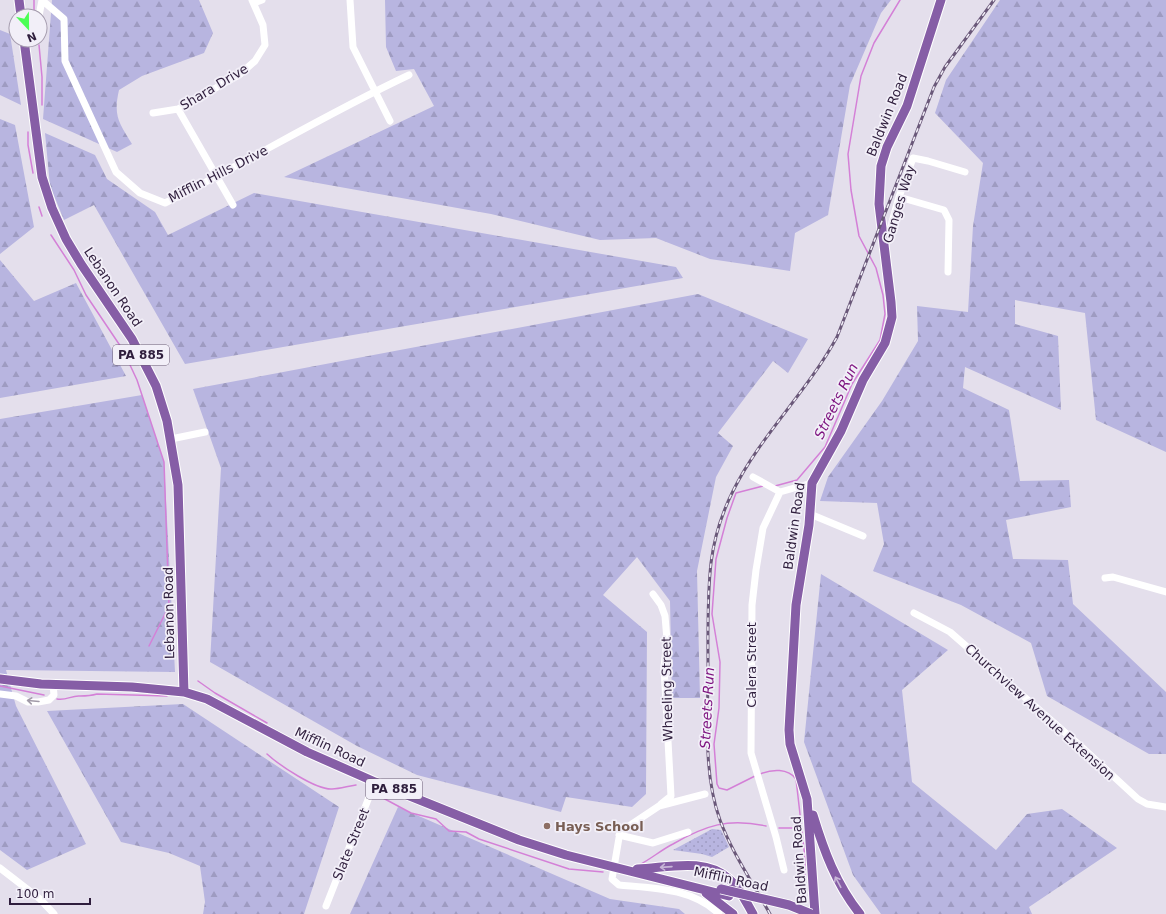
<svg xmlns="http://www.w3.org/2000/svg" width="1166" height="914" viewBox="0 0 1166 914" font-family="'DejaVu Sans',sans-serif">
	<defs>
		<pattern id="grass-dots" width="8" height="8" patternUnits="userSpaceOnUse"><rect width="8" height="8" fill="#b8b5e0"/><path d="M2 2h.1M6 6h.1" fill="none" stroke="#9e9bc1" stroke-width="1.8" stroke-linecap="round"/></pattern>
		<pattern id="forest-firs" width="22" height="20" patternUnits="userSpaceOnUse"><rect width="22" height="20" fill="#b8b5e0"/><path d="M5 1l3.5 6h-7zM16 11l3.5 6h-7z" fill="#9e9bc1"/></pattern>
	</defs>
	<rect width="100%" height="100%" fill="#e4dfec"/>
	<!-- grass -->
	<path fill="url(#grass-dots)" d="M712,829l9,1 8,17 -17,10 -10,-3 -29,-4z"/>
	<!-- forest -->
	<path fill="url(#forest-firs)" d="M52,0h147l14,33 -9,20 -62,23 -23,14c-6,26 0,33 13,54l-15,8 -74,-33z
		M385,0h506l-10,13 -31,72 -22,130 -33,18 -5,38 -80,-12 -54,-21 -56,2 -109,-26 -207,-37 150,-71 -20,-37 -18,2 -10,-24z
		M1000,0h166v452l-70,-32 -11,-107 -70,-13v24l43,12 3,74 -96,-43 -2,21 46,22 11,71 49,-1 2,27 -65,13 7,39 55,1 5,44 93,88v62h-17l-102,-58 -16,-53 -70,-38 -88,-34 11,-27 -7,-41 -57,-2 8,-24 54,-76 36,-60 -1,-35 51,6 5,-86 10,-63 -48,-50 11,-33z
		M0,30l10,4 11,71 -21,-10z
		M0,119l15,6 19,102 -34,27z
		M45,133l50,22 12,24 48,33 13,23 86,-42 422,74 7,11 -498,86 -91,-159 -30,15 -14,-34z
		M0,260l34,41 42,-18 50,93 -126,22z
		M698,294l110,45 -20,34 -15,-12 -55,72 15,13 -17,31 -19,94 3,127h-28l-2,-97 -33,-44 -34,38 44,37 -1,162 -14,13 -66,-10 -5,15 -144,-37 -60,-29 -147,-84 11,-194 -28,-79z
		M142,395l22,67 11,210 -169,-2 10,36 70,138 -59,26 -27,-20v-431z
		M821,574l127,76 -46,40 10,92 84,68 31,-36 35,-5 55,39 -88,59 3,7h-151l-28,-39 -49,-133z
		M183,704l156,103 -35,107h-101l2,-12 -5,-36 -31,-13 -48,-11 -74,-131z
		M398,807l212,92 69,10 6,5h-335z"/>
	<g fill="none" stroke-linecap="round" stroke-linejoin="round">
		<!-- stream -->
		<path stroke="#d480d7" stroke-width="1.5" d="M34,10v-10
			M39,45l3,32v28
			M28,132v13l5,28
			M39,207l3,9
			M51,235l23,35 12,25 37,55 14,30 27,82 5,144 -20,40
			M775,486l22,-6 28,-33 27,-63 28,-44 5,-26 -2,-19 -7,-27 -17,-32 -8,-46 -3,-36 13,-78 13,-33 26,-43
			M198,681l17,12 52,30
			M0,686l44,9
			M57,699c9,2 15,-4 23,-3 7,0 10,0 17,-2l70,2
			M267,754c12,11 49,36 65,35 8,0 16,-3 24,-4
			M760,774c12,-5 28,-6 36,5l9,79v18l-5,31
			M755,776l-28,14 -8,-2 -2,-4 -3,-40 5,-36 1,-46 -8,-48 4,-55 11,-41 9,-25 27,-7
			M383,798l28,15 25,6 13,12 17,1 13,7 90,30 34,3
			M779,828h23
			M639,865c12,-6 22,-15 34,-21 33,-19 55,-26 93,-18"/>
		<defs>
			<path id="major" d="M19,0l2,16
				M24,40l18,137 10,31 14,31 15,25 51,75 24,47 11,35 11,64 6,207
				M0,679l41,5 91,3 52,5 23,7 100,53 68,30 144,58 47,15 163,41
				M813,815c11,36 23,69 47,99
				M637,869c30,-1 68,-12 92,10 11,9 17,23 24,35
				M706,893l27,21
				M815,914l-8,-115 -17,-55 -1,-14 7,-125 13,-80 3,-42 29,-52 22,-51 22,-37 7,-26 -1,-15 -12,-98 2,-38 6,-19 20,-41 34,-106"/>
		</defs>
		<!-- major casing -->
		<use href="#major" stroke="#fff" stroke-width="11"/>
		<!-- minor -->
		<path stroke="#fff" stroke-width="7" d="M42,0l22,19 1,42 51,111 24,21 25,10c82,-41 161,-89 244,-128
			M350,0l3,47 37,74
			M254,3l8,-3
			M39,16l3,-16
			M178,109l55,96
			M153,113l25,-4 61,-34 16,-14 10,-16 -2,-20 -11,-25
			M899,197l45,13 5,10 -1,52
			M885,247l14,-50 14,-39 15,3 37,11
			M171,439l34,-7
			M753,477l27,15
			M810,514l53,22
			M1105,578l8,-1 53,15
			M653,594l8,11 4,11 2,24 -3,27 7,129 -10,8
			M914,613l36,19 135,118 53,49 9,5 19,3
			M0,694l16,2 12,6h10l11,-2 5,-5 -1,-11
			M705,794l-46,12 -39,26 -8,47 7,6c34,3 73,3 100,29
			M619,835l34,8 35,-11
			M0,868l40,31 14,15
			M784,870l-8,-33 -25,-84 1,-148 4,-35 7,-42 17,-36 32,-9
			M326,906l49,-124"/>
		<!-- major -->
		<use href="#major" stroke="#865ea6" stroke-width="9"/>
		<defs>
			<path id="rail" d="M770,914c-17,-31 -38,-61 -50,-94 -17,-47 -12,-101 -12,-150 0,-36 -1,-72 3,-107 3,-25 11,-50 22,-72 27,-55 74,-99 104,-154l97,-250 11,-20 49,-67"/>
		</defs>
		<!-- rail casing -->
		<use href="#rail" stroke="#6a5879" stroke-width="3"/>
		<!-- rail -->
		<use href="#rail" stroke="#f2eff8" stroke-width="1.5" stroke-dasharray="4.5" stroke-linecap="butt"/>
		<defs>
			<path id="major-bridge" d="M721,889l68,16 22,9"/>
		</defs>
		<!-- major-bridge casing -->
		<use href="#major-bridge" stroke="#fff" stroke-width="11" stroke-linecap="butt"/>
		<!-- major-bridge -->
		<use href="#major-bridge" stroke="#865ea6" stroke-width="9"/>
	</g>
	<!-- one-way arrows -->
	<defs><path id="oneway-shaft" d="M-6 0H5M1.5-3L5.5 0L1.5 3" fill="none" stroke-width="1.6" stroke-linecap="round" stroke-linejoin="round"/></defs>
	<use stroke="#a19aa8" href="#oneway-shaft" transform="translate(33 701) rotate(-175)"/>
	<g stroke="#c7b5d7">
		<use href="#oneway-shaft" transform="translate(666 867) rotate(176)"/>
		<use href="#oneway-shaft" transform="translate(838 882) rotate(-118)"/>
	</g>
	<!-- markers -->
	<circle fill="#8d6e63" stroke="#f2eff8" stroke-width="1.5" cx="547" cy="826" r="4"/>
	<g text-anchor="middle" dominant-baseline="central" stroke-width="3.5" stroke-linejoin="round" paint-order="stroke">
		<!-- shield labels -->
		<g fill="#f2eff8" stroke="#6a5d75" stroke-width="1">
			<rect x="113" y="345" width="56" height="20" rx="3"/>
			<rect x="366" y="779" width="56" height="20" rx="3"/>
		</g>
		<g font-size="12" font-weight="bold" fill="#2f1e3d">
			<text x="141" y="355">PA 885</text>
			<text x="394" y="789">PA 885</text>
		</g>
		<!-- street labels -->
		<g font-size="13" fill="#2f1e3d" stroke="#f2eff8">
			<text transform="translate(214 87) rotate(-31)">Shara Drive</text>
			<text transform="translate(887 115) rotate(-68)">Baldwin Road</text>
			<text transform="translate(218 174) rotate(-27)">Mifflin Hills Drive</text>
			<text transform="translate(899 204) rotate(-73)">Ganges Way</text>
			<text transform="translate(113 287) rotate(56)">Lebanon Road</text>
			<text transform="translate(794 526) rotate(-82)">Baldwin Road</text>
			<text transform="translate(169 613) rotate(-91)">Lebanon Road</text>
			<text transform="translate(751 665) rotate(-90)">Calera Street</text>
			<text transform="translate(667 689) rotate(-91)">Wheeling Street</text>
			<text transform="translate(1040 712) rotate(42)">Churchview Avenue Extension</text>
			<text transform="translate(330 747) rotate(25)">Mifflin Road</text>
			<text transform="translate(351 844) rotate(-68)">Slate Street</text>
			<text transform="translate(799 860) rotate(-94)">Baldwin Road</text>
			<text transform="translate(731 879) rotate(12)">Mifflin Road</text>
		</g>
		<!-- education labels -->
		<g font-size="13" font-weight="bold" fill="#785e54" stroke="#f2eff8" text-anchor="start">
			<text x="555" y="826">Hays School</text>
		</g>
		<!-- water labels -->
		<g font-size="14" font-style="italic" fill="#7d127f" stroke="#f2eff8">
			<text transform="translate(836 401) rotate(-64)">Streets Run</text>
			<text transform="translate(707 708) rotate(-87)">Streets Run</text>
		</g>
	</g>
	<!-- north arrow -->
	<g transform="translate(28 28) rotate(158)"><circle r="19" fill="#f2eff8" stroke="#a49bad"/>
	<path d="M0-3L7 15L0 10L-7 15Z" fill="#4aff54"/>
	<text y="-6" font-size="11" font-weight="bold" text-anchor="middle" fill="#2f1e3d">N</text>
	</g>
	<!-- scale -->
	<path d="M10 898v6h80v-6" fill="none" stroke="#2f1e3d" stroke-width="2"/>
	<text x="16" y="898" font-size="12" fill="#2f1e3d" stroke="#f2eff8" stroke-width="3" paint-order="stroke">100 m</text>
</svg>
